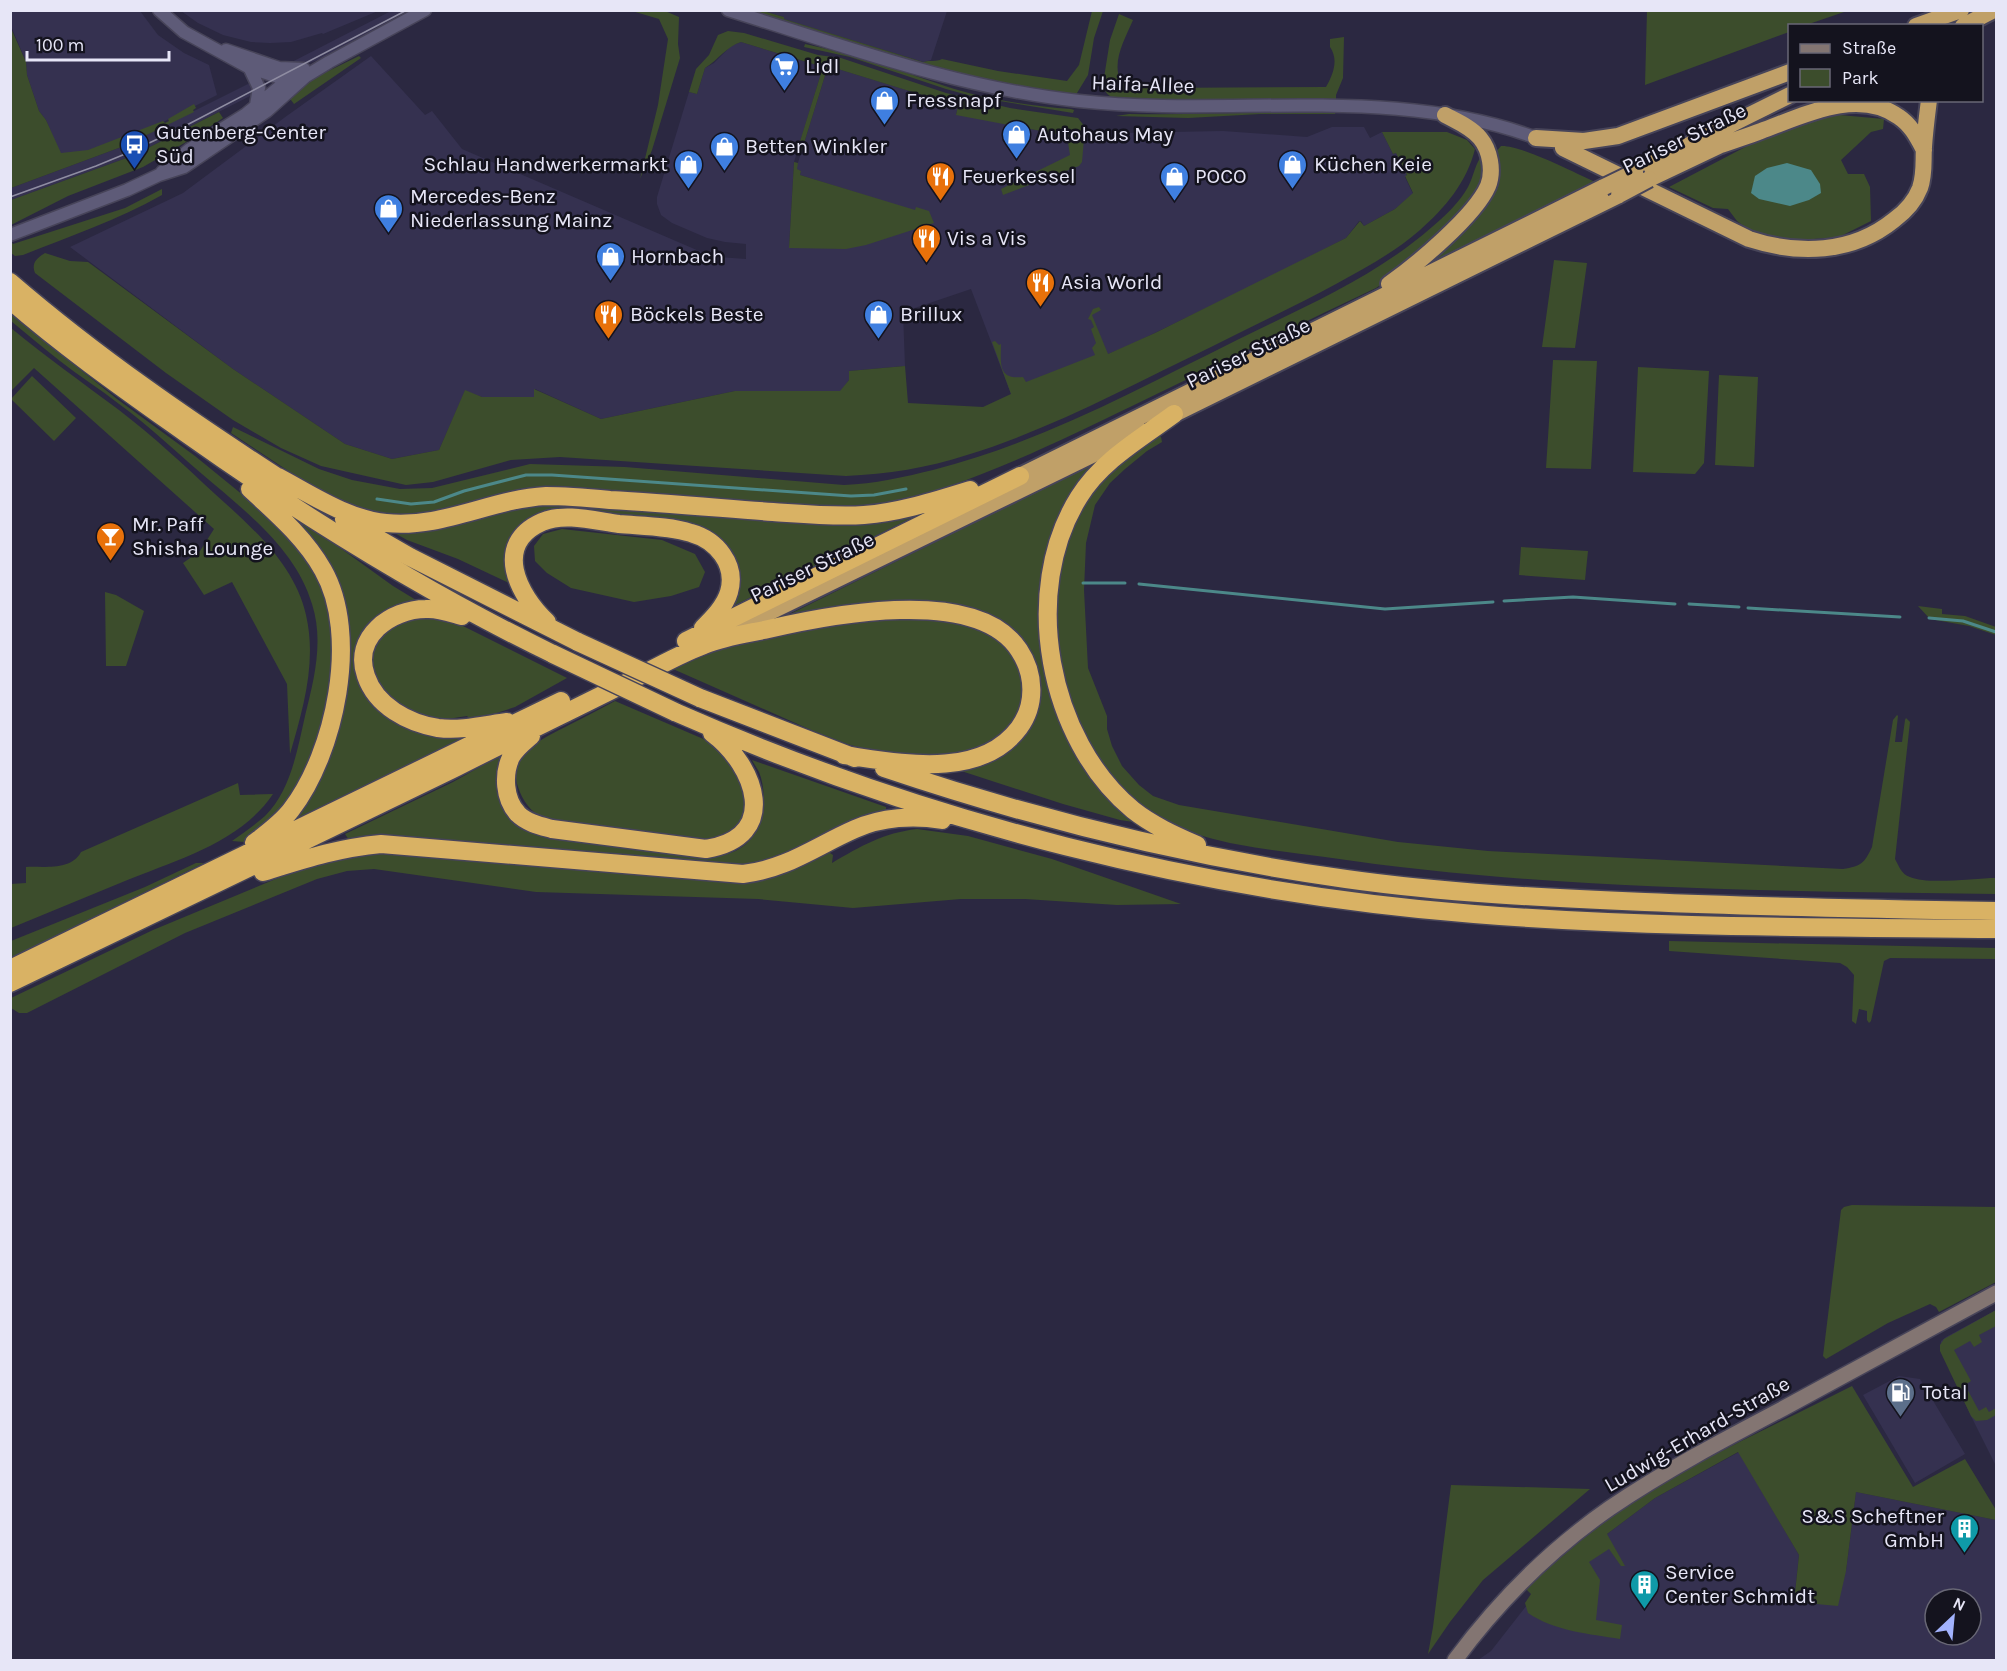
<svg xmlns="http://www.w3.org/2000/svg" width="2007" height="1671" viewBox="0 0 2007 1671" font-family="Karla,sans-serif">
	<rect width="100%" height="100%" fill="#2b2841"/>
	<!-- built -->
	<path fill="#353150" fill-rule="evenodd" d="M10,11h130l18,24 26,18 25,12 8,30 -60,30 -72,28h-25l-14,-33 -7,-9 -12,-36 -1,-13 -15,-36z
		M181,11h197l-55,23 -1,-1 -31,9 -21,1 -19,-1 -28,-7 -25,-12z
		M391,11h23l-87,46 -24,8 -15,-1z
		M763,11l183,-1 1,1 -16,49 -8,2 -140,-43 1,-2z
		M741,42l82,25 -29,95 -5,86 126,-37 -115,-36 1,-4 -5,-2 32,-103 131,40 -3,8 111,22 50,5 2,-8 104,-2 84,6 25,-10h32l6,11 12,-6 11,22 3,-1 11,22 -2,2 8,17 -18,15 -31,17 -3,-5h-2l-13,17 -80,41 -136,66 -119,49 -40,-105 -68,23 2,54 -56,5v9l-8,11h-106l-134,28 -66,-30v8h-53l-17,-6 -26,59 -47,9 -47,-15 -112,-75 -163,-122 113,-54 105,-78 83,-59 54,59 7,-4 30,38 244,105 13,3 27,2v-15l-21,-2 -18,-4 -35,-15 -11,-8 -4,-11v-7l32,-105 8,2 8,-26 9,-5 17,-17z
		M252,82l2,12 -122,62 -121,44v-12l113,-42z
		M1996,1310v156l-25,-50 -31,-68 1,-7 5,-4z
		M1899,1376l21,3 45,75 -50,29 -52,-88z
		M1739,1452l60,103 -5,46 52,-30 10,-79 140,28v140h-518l13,-9 36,-46 80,-71 48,-36zM1935,1599h36v36h-36z"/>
	<!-- green -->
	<path fill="#3c4d2c" d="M632,11h33l14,6 -1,27 2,14 -28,92 -12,29 18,-74 10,-66 -9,-20z
		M743,11h20l21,6v2l139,43c7,-2 13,0 19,-3l56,12 69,10 12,-16 13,-54h11l-9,27 -6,37 -11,18 -1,3 -61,-9 -94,-22z
		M1647,11v-1l200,1 -41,14 -16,1 -1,6 -144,53z
		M1119,14l14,6c-8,19 -22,42 -12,62l29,6 176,-1c7,-12 13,-27 4,-40v-8l14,-2 -1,41 -7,17v6l-220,-2c-8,-3 -11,-6 -13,-15l7,-44z
		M10,26l16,36 1,13 12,36 7,9 15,33 27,-3 75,-29 2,2 4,-2 -1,-2 26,-15 2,4 -3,2 1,2 -70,34 -113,42z
		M728,31l16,2 74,22 23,3 105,35 64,15 68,10 7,9 -3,35 -3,4 -76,29 -2,-6 69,-34 -3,-19 -111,-21 2,-9 -130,-40 -27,87 -4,-2 26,-84 -82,-25c-14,4 -23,18 -36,26l-8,26 -8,-2 7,-23 13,-14 9,-20z
		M805,44c48,10 93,26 140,42 39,13 85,20 126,23l3,1 -1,3 -98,-16 -29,-8 -96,-32 -46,-10z
		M359,56l2,2 -67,46 -6,-8 22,-16z
		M1336,111l-1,3h-75l-72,4 -72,-2 13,-2c69,1 138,-2 207,-3z
		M219,112l4,6 -30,20 -50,29 -75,29 -57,29v-25l121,-44z
		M1840,115l44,4 -1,10 -12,3 -30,28 7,14h16l6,13 1,34 -32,16 -51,4 -35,-8 -16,-12 -9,-12 -15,-1 -44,-21 99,-52 38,-13z
		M1382,132h65l20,8 8,9c-8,33 -30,59 -55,81 -25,22 -55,38 -84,54 -41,22 -83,42 -125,63 -80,38 -159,82 -244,108 -39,13 -80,19 -121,21l-286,-19 -49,3 -78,22 -27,3 -85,-19 -40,-18 -48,-28 -67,-47 -131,-100c-4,-10 2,-15 10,-20l25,8 18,1 145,107 112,75 47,15 47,-9 26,-60 17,7h52v-8l67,30 134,-28h105l9,-11v-9l56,-5 3,37 75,4 28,-13 -19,-52 3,-1 4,4 2,-1c0,18 -4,36 22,33l3,5 69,-27 -3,-7 4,-5 -5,-14 3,-2 -3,-7 -3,-1 5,-10 6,-2 2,3 -9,5 16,39 47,-21 191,-95 14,-17 4,5 31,-17 18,-16 -8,-17 2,-1 -11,-22 -3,1z
		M1501,146c20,-1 74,27 94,36l-174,87 52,-55 22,-61z
		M1483,154l4,10 -11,34 -88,82 -12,8c-82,39 -164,79 -246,119 -81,39 -174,85 -262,101l-392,-5 -67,15 -48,-6 -56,-30 -74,-49 2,-6 86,42 33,11 48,9 32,-1 98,-24 95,3 219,18c30,-1 60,-8 89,-15 107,-27 205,-81 304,-130 67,-33 138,-63 195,-113 13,-11 28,-25 36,-40 6,-11 7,-24 15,-33z
		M794,162l4,1 -1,6 4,2 -1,4 115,35 1,-3 13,4 5,12 -68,22 -20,4 -57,-1z
		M162,189v6c-44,25 -92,41 -139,60l-8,1 -4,-3v-12l2,3 112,-36z
		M1554,260l33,3 -12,85 -33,-1z
		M10,313l107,86 78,57 65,53 35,33 31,49 10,50 -8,66 -27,79 -36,43 -21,13 -12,-1c11,-8 23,-16 33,-25 26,-26 32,-65 40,-100 9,-36 19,-75 7,-112 -16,-55 -68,-94 -110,-130 -27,-23 -54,-49 -83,-70 -19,-15 -40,-28 -59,-43 -17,-13 -33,-27 -49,-40z
		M11,328c35,29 72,55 108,82 34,26 65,55 96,84 37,33 80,71 91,121 11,47 -3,94 -16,139l-3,-70 -55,-102 -28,13 -21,-32 17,-12 14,-22 -180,-161 -22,22 -1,-1z
		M1553,360l44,1 -6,108 -45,-1z
		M1638,367l71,4 -5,92 -9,11 -62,-2z
		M1719,375l39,2 -4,90 -39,-2z
		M32,376l44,42 -22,23 -43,-42z
		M1159,436l2,1 1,5 -15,9 -22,18 -15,14 -15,22 -9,38 -2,47 4,78 19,48v13l5,17 10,20 17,19 14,11 26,9 219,37 90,9 355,18c18,-3 21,-5 29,-22l21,-127 4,-5 1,1 -3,26h7l3,-22 1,-2 4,4 -15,137c4,7 6,15 15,18 18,8 65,1 86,1v16c-223,-3 -449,-4 -671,-37 -62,-9 -128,-12 -181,-48 -7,-5 -13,-12 -19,-19 -7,-7 -16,-15 -22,-23 -26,-38 -41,-82 -46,-128 -5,-56 7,-117 45,-159 16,-18 37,-31 57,-44z
		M1113,454l-53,65 -10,168 90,136 -20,-3 -57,-16 -111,-36 23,-5 62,-64 -47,-81 -212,2z
		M539,503l389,7 -201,99 -1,-61 -181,-35 -13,4 -10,8 -11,59 -53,-25 -51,-19 -16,-9z
		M283,511l42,26 68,49 28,17 -54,29 11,72 97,29 -191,95 18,-23 46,-169z
		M562,529l100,11 33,14 10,18 -6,15 -28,9 -37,6 -63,-14 -24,-15 -12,-12 -1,-15 9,-12z
		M1521,547l67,4 -3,29 -66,-5z
		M105,592l11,3 28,16 -18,55h-20z
		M1918,606l24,3v5l23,2 31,11v8l-27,-9 -39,-7z
		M416,616h27l124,62 -52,29 -43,14 -5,-5 -26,4 -24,-6 -22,-13 -17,-16 -3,-14 -5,-7 1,-10 5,-11 14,-17z
		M930,618l51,10 27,18 17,30 -4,35 -23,29 -35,16 -30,1 -60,-6 -26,-7 -36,-14 -138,-61c32,-14 66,-28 100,-36 52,-12 104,-12 157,-15z
		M615,701l107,46 18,20 8,48 -17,20 -30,8 -158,-24c-13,-9 -20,-17 -25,-32 -12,-34 28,-50 51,-62 16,-8 31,-16 46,-24z
		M508,751c-13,32 -20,41 7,69l197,37c9,-2 19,-3 27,-8 24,-13 30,-53 20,-77 -2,-4 -5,-8 -7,-12l134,47v5l-106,47 -27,7 -404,-26 -4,-6 108,-52z
		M238,783l2,12 33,-1c-33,49 -97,66 -148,87 -38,16 -76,31 -114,47v-44l15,-1v-16c18,-1 45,4 55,-15z
		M917,829l51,7 84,23 129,45 -64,1 -92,-6h-64l-108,9 -95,-9 -222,-7 -162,-23 -27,2 -30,8 -132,54 -158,80h-8l-8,-5v-10l142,-68 161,-67 73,-11 337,30c44,1 66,-9 103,-31l6,4 -1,8c29,-17 51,-30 85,-34z
		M196,863h8l-193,95v-17l134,-54z
		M1669,941l327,7v11l-106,-1 -6,3 -13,60 -2,2 -2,-3v-9l-8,-2 -3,15 -4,-3 2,-46 -7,-8 -7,-4 -171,-12z
		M1852,1205l144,2v75l-57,30 -3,-5 -6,-3 -42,19 -62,36 -3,-3 18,-146 3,-3z
		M1996,1310v16l-17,9 3,7 -8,5 -4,-6 -16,9 17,31 -6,4 14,26 7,-4 3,5 7,-4v7l-9,5 -11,1 -5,-5 -31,-65v-6l4,-6z
		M1852,1386l61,101 52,-28 31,51v10l-140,-28 -10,79 -8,35 -44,-4 5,-47 -61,-103 -83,46 -48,36 18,32h-4l-12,-17 -20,13 11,18 -4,40 26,5 -2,14c-30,-5 -66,-8 -92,-26l-3,-10 6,-9 -5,-5 4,-5c28,-24 55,-48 85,-70 75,-52 157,-87 237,-128z
		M1451,1485l139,4 -107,91 -33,42 -22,32 5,-27z"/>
	<!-- water -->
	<path fill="#4c8889" d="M1787,163l24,7 9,14 1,9 -12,7 -19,6 -31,-7 -8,-6 4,-17 12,-8z"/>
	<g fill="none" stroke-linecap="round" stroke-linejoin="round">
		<!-- stream -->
		<path stroke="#4c8889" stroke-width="3" d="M377,499l34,5 23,-2 30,-11 62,-16h26l299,21 23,-1 32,-6
			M1083,583h42
			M1139,584l246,25 108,-7
			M1504,601l69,-4 102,7
			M1689,604l50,3
			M1748,608l152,9
			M1929,618l34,3 33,11"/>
		<defs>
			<path id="tertiary" d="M159,10l25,22 64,35 30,10 11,2 17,-3 23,-14 96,-52
				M728,10c116,36 229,78 351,91 153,17 315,-18 463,39
				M226,50l53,18 25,1
				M250,69l9,19 -3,17
				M162,172l28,-23 56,-35 47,-38
				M10,235l117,-45 32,-15 25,-8 83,-56 39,-35"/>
			<path id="secondary" d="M1455,1660c43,-58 96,-111 155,-152 56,-38 115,-69 174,-100 71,-39 142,-77 212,-115"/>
			<path id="trunk" d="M1916,26l45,-16
				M1963,26l31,-16
				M1536,138l48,3 34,-5 172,-64
				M1721,145c14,-5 27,-9 40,-14 41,-15 97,-44 138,-14 12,8 18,20 25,33
				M1563,148l186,91c49,16 103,15 145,-19 11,-8 21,-19 26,-32 5,-14 3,-27 4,-41 1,-16 3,-31 5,-47
				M1635,172l155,-77
				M1649,179l80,-38
				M1389,284c27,-19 86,-68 99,-98 6,-15 2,-36 -8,-48 -9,-11 -24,-17 -35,-23
				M1164,419l455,-224
				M1020,476l584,-289
				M727,633l414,-202"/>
			<path id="motorway" d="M10,282c87,75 182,140 278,202
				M10,300c55,48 115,90 174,132 117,83 239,159 369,222
				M1174,414c-34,25 -73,47 -95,83 -59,94 -31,243 54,313 19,15 41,25 64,35
				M278,477c34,18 69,42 108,46 56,6 105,-24 160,-27 21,0 43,2 64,4 54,3 109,8 163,12 30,2 61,5 91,3 37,-3 70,-14 106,-25
				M250,489c26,24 55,49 73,81 37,65 12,183 -32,240 -10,13 -24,23 -37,33
				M344,519l66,38 168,85
				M462,616c-11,-3 -24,-8 -36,-7 -35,0 -74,28 -60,67 10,30 42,47 72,52 22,3 47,-3 69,-6
				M547,622c-29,-27 -55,-78 -5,-100 22,-10 54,-1 77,2 23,2 50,2 72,9 25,7 46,31 38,59 -4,14 -16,26 -26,36
				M686,641l334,-165
				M700,698l155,60
				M675,712c252,111 524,180 799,202 174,14 348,13 522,15
				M531,736c-7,6 -15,12 -20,21 -8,17 -7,42 7,57 9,9 23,12 34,15l154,20c75,-12 50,-83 6,-116
				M884,768c151,51 305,89 462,111 99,14 200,19 299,23 117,5 234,7 351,9
				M263,872c42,-13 75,-24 118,-28l362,30c44,-5 73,-28 112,-45 27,-12 59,-14 87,-9
				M10,969l551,-268
				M10,983c148,-70 295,-141 441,-213 57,-29 115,-57 173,-86 26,-13 53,-29 80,-39 19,-8 40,-11 60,-15 64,-15 213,-45 255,20 16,24 17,55 0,78 -39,52 -119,35 -175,27"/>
		</defs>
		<!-- tertiary casing -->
		<use href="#tertiary" stroke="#474459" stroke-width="15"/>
		<!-- secondary casing -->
		<use href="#secondary" stroke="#474459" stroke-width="18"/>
		<!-- trunk casing -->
		<use href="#trunk" stroke="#474459" stroke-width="20"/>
		<!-- motorway casing -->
		<use href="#motorway" stroke="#474459" stroke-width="21"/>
		<!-- tertiary -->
		<use href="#tertiary" stroke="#5e5b78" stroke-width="12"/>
		<!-- secondary -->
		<use href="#secondary" stroke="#837572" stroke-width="15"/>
		<!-- trunk -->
		<use href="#trunk" stroke="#c0a068" stroke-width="16"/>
		<!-- motorway -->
		<use href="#motorway" stroke="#d9b264" stroke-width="18"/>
		<!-- tram -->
		<path stroke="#8f8da2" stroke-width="1.5" d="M10,197l86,-31 34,-14 53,-25 224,-117"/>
		<defs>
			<path id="trunk-bridge" d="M1604,187l31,-15
				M1619,195l30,-16"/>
			<path id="motorway-bridge" d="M578,642l122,56
				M553,654l122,58"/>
		</defs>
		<!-- trunk-bridge casing -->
		<use href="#trunk-bridge" stroke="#474459" stroke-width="20" stroke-linecap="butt"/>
		<!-- motorway-bridge casing -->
		<use href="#motorway-bridge" stroke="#474459" stroke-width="21" stroke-linecap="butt"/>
		<!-- trunk-bridge -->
		<use href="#trunk-bridge" stroke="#c0a068" stroke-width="16"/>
		<!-- motorway-bridge -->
		<use href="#motorway-bridge" stroke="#d9b264" stroke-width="18"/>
	</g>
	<!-- icons -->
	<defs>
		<symbol id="supermarket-pin" viewBox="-11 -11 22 30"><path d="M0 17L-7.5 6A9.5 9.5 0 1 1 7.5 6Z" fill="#3f7fe0" stroke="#14131e"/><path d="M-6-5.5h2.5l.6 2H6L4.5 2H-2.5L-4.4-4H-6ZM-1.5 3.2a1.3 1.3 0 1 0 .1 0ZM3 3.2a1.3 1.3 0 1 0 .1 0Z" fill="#fff"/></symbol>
		<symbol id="shop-pin" viewBox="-11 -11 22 30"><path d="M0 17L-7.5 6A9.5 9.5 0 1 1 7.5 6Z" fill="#3f7fe0" stroke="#14131e"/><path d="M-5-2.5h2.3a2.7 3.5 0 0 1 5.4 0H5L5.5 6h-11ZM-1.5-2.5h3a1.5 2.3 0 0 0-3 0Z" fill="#fff"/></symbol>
		<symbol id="bus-pin" viewBox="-11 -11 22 30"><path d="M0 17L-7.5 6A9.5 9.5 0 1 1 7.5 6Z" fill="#1a4fb4" stroke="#14131e"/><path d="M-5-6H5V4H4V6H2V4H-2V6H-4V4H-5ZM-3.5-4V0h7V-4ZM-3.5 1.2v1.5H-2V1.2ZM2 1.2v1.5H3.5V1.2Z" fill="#fff"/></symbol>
		<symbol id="restaurant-pin" viewBox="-11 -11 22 30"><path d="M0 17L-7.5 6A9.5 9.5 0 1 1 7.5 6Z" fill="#e8710a" stroke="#14131e"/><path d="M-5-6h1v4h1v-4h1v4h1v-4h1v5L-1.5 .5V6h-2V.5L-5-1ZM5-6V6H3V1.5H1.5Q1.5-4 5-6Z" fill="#fff"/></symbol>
		<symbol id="bar-pin" viewBox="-11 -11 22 30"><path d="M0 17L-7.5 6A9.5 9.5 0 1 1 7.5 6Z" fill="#e8710a" stroke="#14131e"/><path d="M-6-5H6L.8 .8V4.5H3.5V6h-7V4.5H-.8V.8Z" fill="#fff"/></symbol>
		<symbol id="fuel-pin" viewBox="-11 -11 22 30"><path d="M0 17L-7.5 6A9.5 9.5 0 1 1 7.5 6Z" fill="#5c6f8a" stroke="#14131e"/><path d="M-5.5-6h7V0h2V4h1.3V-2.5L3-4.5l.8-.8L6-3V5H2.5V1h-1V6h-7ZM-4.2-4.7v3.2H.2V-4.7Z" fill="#fff"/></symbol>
		<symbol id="building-pin" viewBox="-11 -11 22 30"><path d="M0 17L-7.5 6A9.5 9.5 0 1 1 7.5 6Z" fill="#0f9aa8" stroke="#14131e"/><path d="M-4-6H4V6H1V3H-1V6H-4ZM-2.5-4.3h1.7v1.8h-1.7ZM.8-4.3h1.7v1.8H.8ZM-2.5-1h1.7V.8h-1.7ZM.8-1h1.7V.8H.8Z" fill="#fff"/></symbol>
	</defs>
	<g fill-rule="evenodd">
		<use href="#supermarket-pin" x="768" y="50" width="33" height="45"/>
		<use href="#shop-pin" x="868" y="84" width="33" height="45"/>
		<use href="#shop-pin" x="1000" y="118" width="33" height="45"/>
		<use href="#bus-pin" x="118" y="128" width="33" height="45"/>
		<use href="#shop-pin" x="708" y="130" width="33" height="45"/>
		<use href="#shop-pin" x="672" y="148" width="33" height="45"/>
		<use href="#shop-pin" x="1276" y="148" width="33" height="45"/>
		<use href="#restaurant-pin" x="924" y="160" width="33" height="45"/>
		<use href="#shop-pin" x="1158" y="160" width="33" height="45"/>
		<use href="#shop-pin" x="372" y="192" width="33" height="45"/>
		<use href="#restaurant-pin" x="910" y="222" width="33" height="45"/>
		<use href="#shop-pin" x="594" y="240" width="33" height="45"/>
		<use href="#restaurant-pin" x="1024" y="266" width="33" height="45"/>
		<use href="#restaurant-pin" x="592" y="298" width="33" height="45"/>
		<use href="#shop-pin" x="862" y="298" width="33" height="45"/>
		<use href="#bar-pin" x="94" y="520" width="33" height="45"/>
		<use href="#fuel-pin" x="1884" y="1376" width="33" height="45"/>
		<use href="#building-pin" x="1948" y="1512" width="33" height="45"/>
		<use href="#building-pin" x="1628" y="1568" width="33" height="45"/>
	</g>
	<g text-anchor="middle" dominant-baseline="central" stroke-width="5" stroke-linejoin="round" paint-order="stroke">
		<!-- poi labels -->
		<g font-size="21" fill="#e7e6f7" stroke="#14131e" text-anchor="start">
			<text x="805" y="66">Lidl</text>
			<text x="906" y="100">Fressnapf</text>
			<text x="156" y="132">Gutenberg-Center<tspan x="156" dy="24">Süd</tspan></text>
			<text x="1037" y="134">Autohaus May</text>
			<text x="745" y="146">Betten Winkler</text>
			<text x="668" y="164" text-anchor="end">Schlau Handwerkermarkt</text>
			<text x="1314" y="164">Küchen Keie</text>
			<text x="962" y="176">Feuerkessel</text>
			<text x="1195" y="176">POCO</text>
			<text x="410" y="196">Mercedes-Benz<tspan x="410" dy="24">Niederlassung Mainz</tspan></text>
			<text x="947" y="238">Vis a Vis</text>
			<text x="631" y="256">Hornbach</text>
			<text x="1061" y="282">Asia World</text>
			<text x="630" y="314">Böckels Beste</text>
			<text x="900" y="314">Brillux</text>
			<text x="132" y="524">Mr. Paff<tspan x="132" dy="24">Shisha Lounge</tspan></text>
			<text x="1922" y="1392">Total</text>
			<text x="1944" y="1516" text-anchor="end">S&amp;S Scheftner<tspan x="1944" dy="24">GmbH</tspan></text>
			<text x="1665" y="1572">Service<tspan x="1665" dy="24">Center Schmidt</tspan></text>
		</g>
		<!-- street labels -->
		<g font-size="21" fill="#e7e6f7" stroke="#14131e">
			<text transform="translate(1143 84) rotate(2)">Haifa-Allee</text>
			<text transform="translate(1684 138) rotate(-26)">Pariser Straße</text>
			<text transform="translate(1248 353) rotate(-26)">Pariser Straße</text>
			<text transform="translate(812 567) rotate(-26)">Pariser Straße</text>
			<text transform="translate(1697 1434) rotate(-30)">Ludwig-Erhard-Straße</text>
		</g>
	</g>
	<!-- border -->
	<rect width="2007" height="1671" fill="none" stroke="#e7e6f7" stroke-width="24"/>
	<!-- legend -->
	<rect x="1788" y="24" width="195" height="78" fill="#14131e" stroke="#686775" stroke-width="1.5"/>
	<rect x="1800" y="44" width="30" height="9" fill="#837572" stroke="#686775" stroke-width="1.5"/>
	<text x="1842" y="54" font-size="18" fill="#e7e6f7">Straße</text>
	<rect x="1800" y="69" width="30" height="18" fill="#3c4d2c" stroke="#686775" stroke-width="1.5"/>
	<text x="1842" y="84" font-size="18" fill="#e7e6f7">Park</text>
	<!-- north arrow -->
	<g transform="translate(1953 1617) rotate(26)"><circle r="28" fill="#14131e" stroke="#686775" stroke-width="1.5"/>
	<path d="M0-4.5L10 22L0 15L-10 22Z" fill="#a2b2fd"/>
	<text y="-9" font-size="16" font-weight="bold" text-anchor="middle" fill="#e7e6f7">N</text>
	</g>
	<!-- scale -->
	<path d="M27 51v9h142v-9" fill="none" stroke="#e7e6f7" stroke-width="3"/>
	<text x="36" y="51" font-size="18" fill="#e7e6f7" stroke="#14131e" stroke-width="4.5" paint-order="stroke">100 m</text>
</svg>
